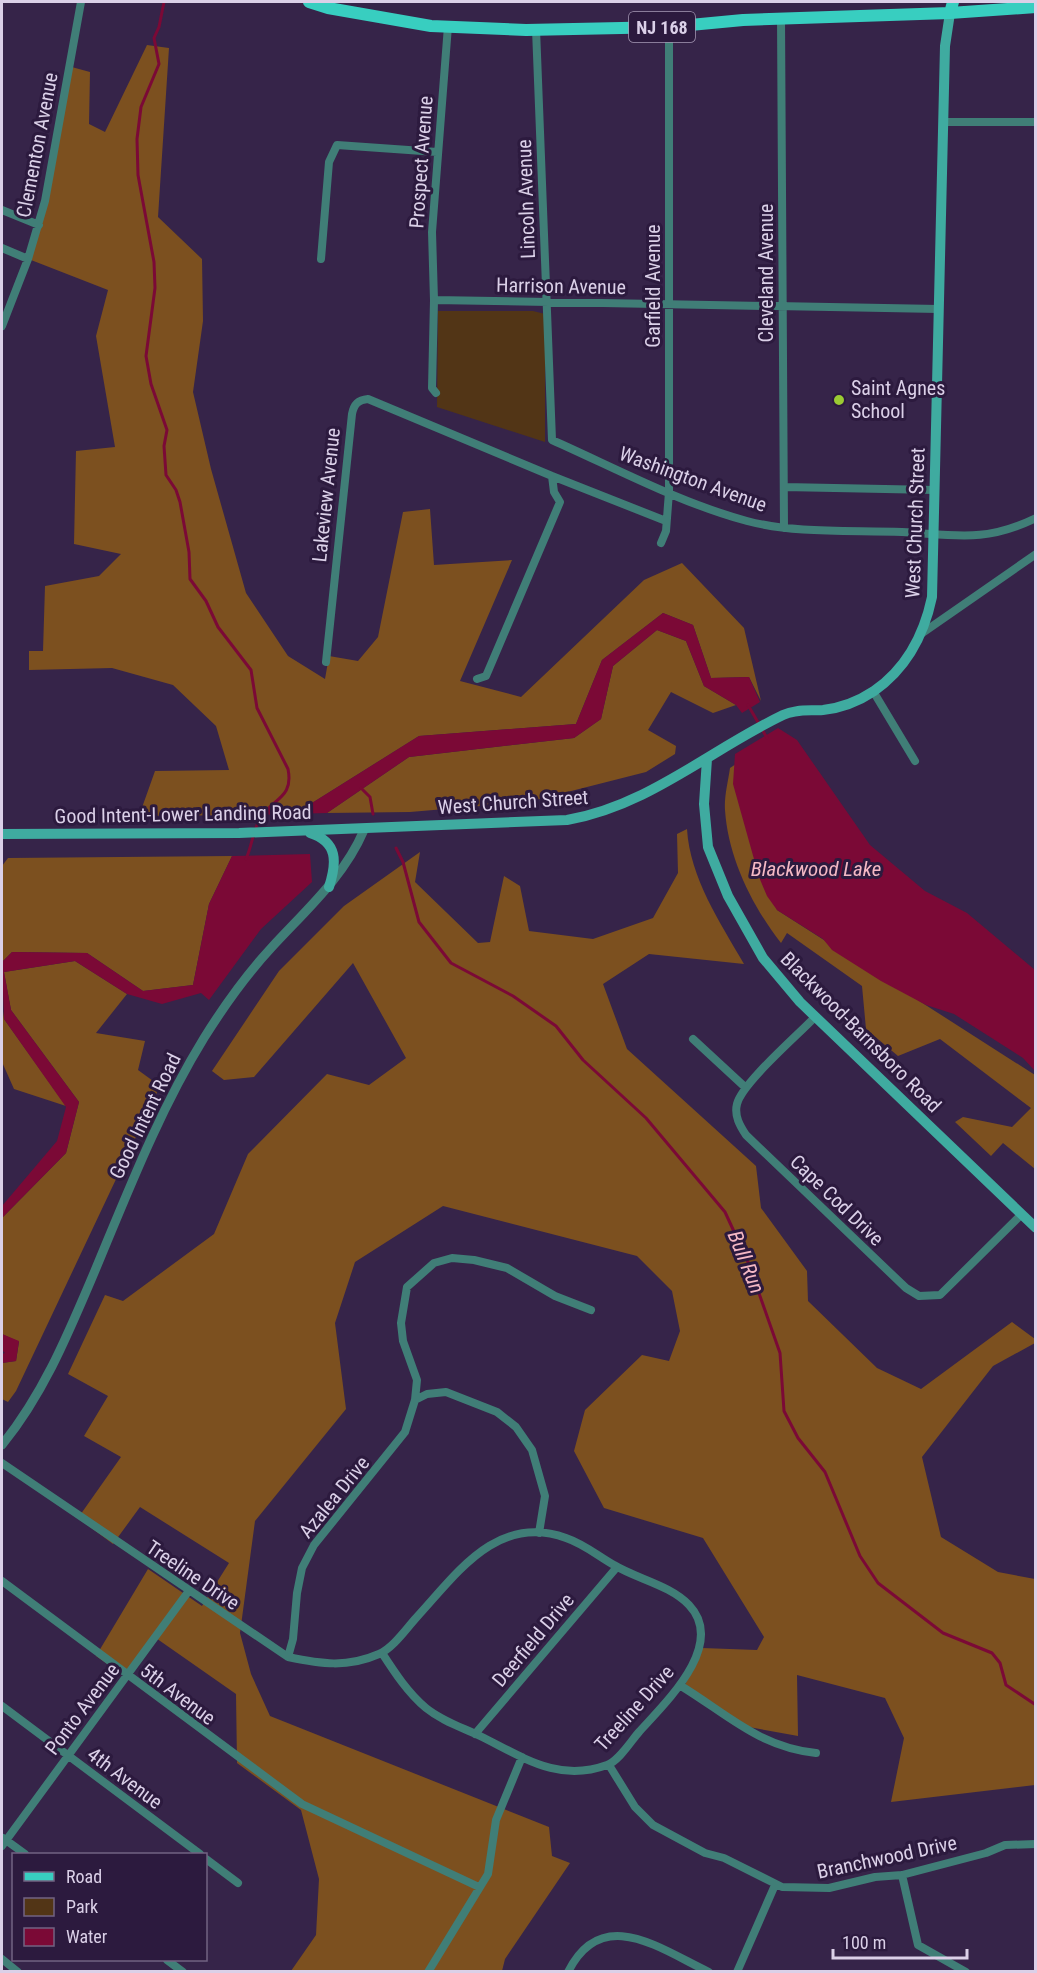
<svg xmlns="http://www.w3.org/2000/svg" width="1037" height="1973" viewBox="0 0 1037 1973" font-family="'Roboto Condensed',sans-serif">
	<rect width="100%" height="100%" fill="#362449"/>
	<!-- green -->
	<path fill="#523516" d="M438,311h95l12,3v128l-108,-35z"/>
	<!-- forest -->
	<path fill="#7c501f" d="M147,45l22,3 -11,169 44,42 1,62 -10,71 18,77 35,124 42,63 37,23 4,-23 29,5 20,-24 25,-125 27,-3 4,56 78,-5 -52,121 61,16 123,-117 38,-17 62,65 17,73 -12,-24 -38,1 -18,-53 -30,-12 -61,47 -26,64 -157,12 -115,72 -50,1 -3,6 -112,1 16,-45 74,-1 -13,-44 -43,-41 -61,-17 -83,2v-19h14l2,-65 54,-10 22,-22 -47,-10 2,-93 39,-4 -19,-111 12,-46 -77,-30 37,-194 22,6 -1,52 16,8z
		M657,630l29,11 18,45 32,19 -23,8 -42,-21 -23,38 28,16 -1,8 -29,18 -118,30 -118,10 -83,1 82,-56 165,-19 27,-19 12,-53z
		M736,764l41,146 258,165v94l-32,-26 -12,13 -36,-34 8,-5 49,10 19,-19 -91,-69 -42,17 -32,-27 -4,-43 -75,-53 -6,10c-29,-37 -53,-86 -56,-133 -1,-13 3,-28 5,-42z
		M687,829c3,49 33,93 57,135l-95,-10 -46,30 24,65 129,117 5,42 46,63 1,30 69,67 44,21 91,-67 23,17v4l-42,23 -71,91 19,80 57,35 37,7v206l-144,17 13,-64 -19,-40 -88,-23 1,61 -66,-12 -48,-37 18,-39 55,2 7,-13 -61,-99 -99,-30 -30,-57 11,-41 57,-55 27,6 11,-30 -8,-40 -35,-35 -194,-50 -88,56 -20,61 11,86 -91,112 -15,112 11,41 19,42 279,111 3,29 18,7 -65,96 -3,12h-211l25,-36 3,-56 -18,-69 -64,-47 -1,-69 -83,-58 -30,39 -27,-19 52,-87 54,37 27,-43 -89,-56 -27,37 -35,-26 43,-61 -37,-21 24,-40 -40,-22 37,-79 18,6 91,-67 34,-80 79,-80 42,11 37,-27 -53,-95 -99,114 -30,3 -12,-9 67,-100 65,-65 76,-54 -5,30 63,61 12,-1 14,-66 16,10 9,45 64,8 60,-21 25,-45 -1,-39z
		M232,856l-23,48 -16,81 -50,6 -56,-38 -75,-1 -10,10v-96l6,-8z
		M75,961l52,33 -31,39 49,8 -7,29 22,16 -144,305 -8,11 -6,-3v-36l14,-2 3,-19 -17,-8v-116l64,-65 13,-51 -68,-92 -7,-38z
		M2,1003l2,16 62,87 -52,-17 -12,-27z"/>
	<!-- water -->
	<path fill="#7b0936" d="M663,613l30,12 18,53 38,-1 11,25 -18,11 -6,-8 -32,-19 -18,-45 -29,-11 -44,36 -12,53 -27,19 -165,19 -82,56 -76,2 2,-6 51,-1 115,-72 157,-12 26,-64z
		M778,728l19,12 73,105 55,46 42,22 68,57v101l-12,-13 -69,-44 -28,-9 -45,-24 -49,-31 -9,-11 -46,-29 -10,-14 -8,-19 -26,-93 2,-30z
		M310,854l2,28 -51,47 -52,71 -8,-7 -39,11 -35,-10 -52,-33 -71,11 7,38 68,92 -13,51 -64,65v-12l55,-65 9,-34 -62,-88 -2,-57 10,-10 75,1 56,38 50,-6 16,-81 23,-48z
		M2,1334l17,7 -3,20 -14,2v-9l3,-1 -3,-3z"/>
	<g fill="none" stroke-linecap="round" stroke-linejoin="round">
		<!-- stream -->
		<path stroke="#7b0936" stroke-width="3" d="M164,2l-5,25 -5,11 5,26 -18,43 -4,32 1,36 16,87 1,26 -9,68 5,28 16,46 -3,16 2,29 10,15 4,12 9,50 1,27 16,22 12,26 33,43 6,38 31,61c6,30 -16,29 -28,50 -7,11 -8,27 -14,40
			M748,705l19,33
			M361,788l9,9 3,17
			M396,848l7,14 16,60 32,41 62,33 43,30 27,34 63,58 79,94 23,50 32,91 4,58 14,27 27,34 35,84 18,27 65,50 49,20 8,10 6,22 30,20"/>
		<!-- minor -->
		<path stroke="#407e77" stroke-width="8" d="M781,18l3,510
			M536,29l16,411c63,28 128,63 195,81 49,13 104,9 155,11 54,3 82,11 134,-14
			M943,122h93
			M2,210l37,15
			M2,248l26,11
			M321,259l8,-97 8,-17 100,7
			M434,300l505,9
			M2,326l26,-67 17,-58 36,-199
			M436,393l-4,-5 2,-88 -2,-68 16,-206
			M552,476l114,45
			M784,487l151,3
			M661,543l5,-12 3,-39v-465
			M921,634l115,-80
			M326,662l26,-248c2,-10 6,-14 16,-15l184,77 2,16 6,10 -71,167 -3,7 -9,3
			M873,691l42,70
			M815,1017c-17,18 -73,66 -78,87 -3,12 3,22 9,31l160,153 13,8 21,-1 81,-80
			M693,1039l53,49
			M415,1400l12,-6 19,-2 51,20 19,15 16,23 13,46 -6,37
			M2,1463l286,194c33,7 59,11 91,-3 14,-6 27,-25 37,-36 40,-43 80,-105 150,-80 18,6 32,18 48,27 23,14 56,20 75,40 38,40 -24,98 -50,127 -8,9 -20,29 -32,33 -49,18 -84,-8 -127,-29 -19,-9 -38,-15 -54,-28 -18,-15 -31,-35 -44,-55
			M2,1581l300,223 177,83
			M288,1657l5,-18 4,-46 5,-25 12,-23 91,-113 10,-32 2,-20 -14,-39 -2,-18 6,-36 27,-24 18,-5 22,2 33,8 48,28 36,14
			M681,1686c46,28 78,61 135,67
			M2,1706l198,148
			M475,1734l142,-167
			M609,1765l26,42 18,18 52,28 19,5 58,29 47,1 46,-11 27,-2 84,-22 19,-8 31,-1
			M3,1838l22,16
			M2,1846l186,-254
			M206,1859l32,24
			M902,1875l16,70 48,27
			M2,1959l16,13
			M167,1960l16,12
			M428,1972l60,-98 8,-54 26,-63
			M568,1972c34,-68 92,-23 141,0
			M737,1972l38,-87"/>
		<!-- tertiary -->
		<path stroke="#407e77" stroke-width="9" d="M2,1445c42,-52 66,-111 92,-172 33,-79 65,-162 110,-235 20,-32 42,-63 68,-91 34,-37 72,-70 92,-117"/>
		<!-- secondary -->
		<path stroke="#3faba0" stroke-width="10" d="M707,759l-3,45 4,43 20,49 35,62 37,44 236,226
			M310,833c28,9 27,29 19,54
			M2,834l237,-1 328,-13c81,-14 143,-70 216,-105 12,-6 26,-4 40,-5 18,-2 36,-9 51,-19 33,-23 50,-56 58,-94l13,-551 5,-33"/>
		<!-- primary -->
		<path stroke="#38cec0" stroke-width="12" d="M309,2l19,6 103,18 95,4 143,-3 74,-7 207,-7 86,-6
			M950,13l3,-11"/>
	</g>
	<!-- markers -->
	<circle fill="#9bcb33" stroke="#2c1a3e" stroke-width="2" cx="839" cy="400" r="6"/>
	<g text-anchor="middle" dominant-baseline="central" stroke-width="6" stroke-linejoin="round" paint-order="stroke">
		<!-- shield labels -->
		<rect fill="#2c1a3e" stroke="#a699b5" stroke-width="1.5" x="629" y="12" width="66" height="30" rx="4.5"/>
		<g font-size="18" font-weight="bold" fill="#dbd0e8">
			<text x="662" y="27">NJ 168</text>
		</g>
		<!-- street labels -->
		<g font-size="20" fill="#dbd0e8" stroke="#2c1a3e">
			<text transform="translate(37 145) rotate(-79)">Clementon Avenue</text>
			<text transform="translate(421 162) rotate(-86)">Prospect Avenue</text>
			<text transform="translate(526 199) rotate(-92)">Lincoln Avenue</text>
			<text transform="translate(766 273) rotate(-90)">Cleveland Avenue</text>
			<text transform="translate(561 286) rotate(1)">Harrison Avenue</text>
			<text transform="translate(653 286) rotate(-90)">Garfield Avenue</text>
			<text transform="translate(693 479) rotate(20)">Washington Avenue</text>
			<text transform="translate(326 495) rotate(-84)">Lakeview Avenue</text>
			<text transform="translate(915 523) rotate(-88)">West Church Street</text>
			<text transform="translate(513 802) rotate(-4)">West Church Street</text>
			<text transform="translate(183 814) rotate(-1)">Good Intent-Lower Landing Road</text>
			<text transform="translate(861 1032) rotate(45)">Blackwood-Barnsboro Road</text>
			<text transform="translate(145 1116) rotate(-64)">Good Intent Road</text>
			<text transform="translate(837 1200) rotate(44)">Cape Cod Drive</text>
			<text transform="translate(334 1497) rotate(-51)">Azalea Drive</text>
			<text transform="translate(193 1575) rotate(34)">Treeline Drive</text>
			<text transform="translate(533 1640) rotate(-50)">Deerfield Drive</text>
			<text transform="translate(178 1694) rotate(37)">5th Avenue</text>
			<text transform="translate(634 1708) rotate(-48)">Treeline Drive</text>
			<text transform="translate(82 1709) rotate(-53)">Ponto Avenue</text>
			<text transform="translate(125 1778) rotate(37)">4th Avenue</text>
			<text transform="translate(887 1857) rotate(-12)">Branchwood Drive</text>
		</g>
		<!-- poi labels -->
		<g font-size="20" fill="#dbd0e8" stroke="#2c1a3e" text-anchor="start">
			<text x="851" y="388">Saint Agnes<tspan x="851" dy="23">School</tspan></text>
		</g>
		<!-- water labels -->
		<g font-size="21" font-style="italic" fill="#f4b8c4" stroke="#2c1a3e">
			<text x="816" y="869">Blackwood Lake</text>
			<text transform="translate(746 1262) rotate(68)">Bull Run</text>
		</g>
	</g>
	<!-- border -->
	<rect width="1037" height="1973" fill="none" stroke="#dbd0e8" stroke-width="6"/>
	<!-- legend -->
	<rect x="12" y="1853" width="195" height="108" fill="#2c1a3e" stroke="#726382" stroke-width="1.5"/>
	<rect x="24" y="1872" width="30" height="9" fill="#38cec0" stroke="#726382" stroke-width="1.5"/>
	<text x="66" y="1883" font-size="18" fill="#dbd0e8">Road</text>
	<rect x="24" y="1898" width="30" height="18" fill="#523516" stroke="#726382" stroke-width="1.5"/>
	<text x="66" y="1913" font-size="18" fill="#dbd0e8">Park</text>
	<rect x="24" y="1928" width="30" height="18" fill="#7b0936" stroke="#726382" stroke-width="1.5"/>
	<text x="66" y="1943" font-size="18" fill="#dbd0e8">Water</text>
	<!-- scale -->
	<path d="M833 1949v9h134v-9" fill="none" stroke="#dbd0e8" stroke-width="3"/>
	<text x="842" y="1949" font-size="18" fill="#dbd0e8" stroke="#2c1a3e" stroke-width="4.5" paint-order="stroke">100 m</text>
</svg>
